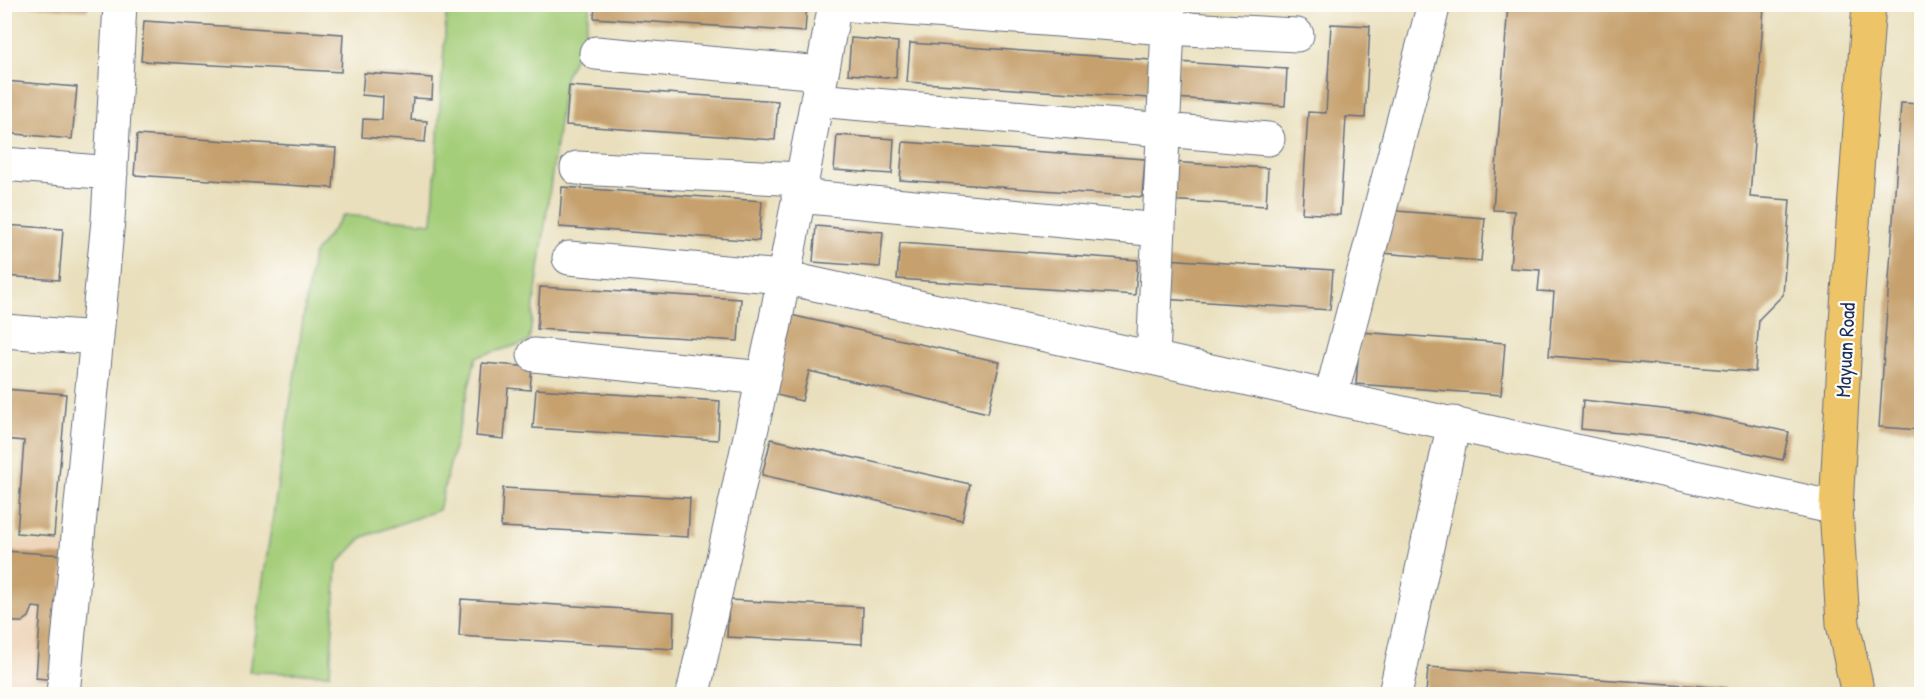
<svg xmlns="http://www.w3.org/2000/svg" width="1926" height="699" viewBox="0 0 1926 699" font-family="'Patrick Hand',sans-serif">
	<rect width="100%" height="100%" fill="#fdfcf7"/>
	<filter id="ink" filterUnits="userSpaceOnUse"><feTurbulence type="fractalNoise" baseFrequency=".0167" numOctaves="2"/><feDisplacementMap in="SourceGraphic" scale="12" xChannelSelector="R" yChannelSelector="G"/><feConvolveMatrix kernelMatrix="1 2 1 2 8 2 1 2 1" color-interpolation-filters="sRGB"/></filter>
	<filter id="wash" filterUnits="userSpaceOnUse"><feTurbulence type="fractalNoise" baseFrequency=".008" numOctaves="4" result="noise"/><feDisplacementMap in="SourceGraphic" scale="24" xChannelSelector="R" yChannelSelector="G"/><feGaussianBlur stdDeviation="1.35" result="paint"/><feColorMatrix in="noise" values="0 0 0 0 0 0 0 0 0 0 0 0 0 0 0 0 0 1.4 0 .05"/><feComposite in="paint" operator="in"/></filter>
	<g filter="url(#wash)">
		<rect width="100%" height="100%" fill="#e9dfbc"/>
		<!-- built -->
		<path fill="#efd6bc" d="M4,540l65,6 -12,148h-52z"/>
		<!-- green -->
		<path fill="#a5ce7a" stroke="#607e6c" stroke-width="1.5" d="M447,5h143l-5,30 -20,43 -36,264 -53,15 -37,153 -76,27 -26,27 -7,110 -81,-2 64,-417 31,-40 88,8z"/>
		<g id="blocks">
			<!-- building -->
			<path fill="#c6a16e" d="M25,4h63l-1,7 -62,-5z
				M595,4h212l-2,28 -211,-14z
				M1508,4h215l41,3 -14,190 40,3 -7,95 -24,24 -4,53 -206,-16 5,-64 -16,-1 2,-21 -30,-2 4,-57 -21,-1z
				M144,21l199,13 -2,38 -200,-11z
				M1331,24l39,2 -5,92 -19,-1 -6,98 -38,-2 6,-101 18,1z
				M851,38l47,4 -2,36 -48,-4z
				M910,43l241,17 -2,38 -242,-16z
				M1178,62l109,7 -2,37 -110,-8z
				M364,73l69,5 -1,21 -19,-1 -2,22 16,1 -2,21 -63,-5 1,-18 19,1 1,-23 -21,-2z
				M4,81l73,6 -5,52 -68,-6z
				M569,86l209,15 -3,39 -209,-15z
				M1901,103l21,1v326l-43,-3z
				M137,135l199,13 -3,40 -199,-13z
				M837,135l57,4 -2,35 -58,-4z
				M903,142l242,17 -3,38 -242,-17z
				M1169,162l99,6 -2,38 -100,-6z
				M562,187l200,14 -3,40 -200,-14z
				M1384,210l101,8 -4,43 -100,-8z
				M4,225l59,4 -4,51 -55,-4z
				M816,226l67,6 -3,35 -67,-5z
				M900,243l238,17 -3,35 -238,-16z
				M1165,259l168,11 -3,40 -168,-11z
				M540,287l201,12 -3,42 -201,-12z
				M786,314l214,48 -12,51 -179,-42 -7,30 -34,-8z
				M1360,332l145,11 -4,52 -145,-11z
				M482,363l50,4 -2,23 -22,-2 -4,51 -28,-3z
				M4,389l62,5 -12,142 -37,-3 7,-92 -20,-2z
				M536,389l184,12 -2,39 -185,-12z
				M1583,400l106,12 100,20 -6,28 -96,-20 -106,-11z
				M771,439l199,45 -8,36 -200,-45z
				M503,488l187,10 -2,39 -187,-10z
				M4,551l60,4 -9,125 -19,-2 5,-70 -8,-1 -4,10 -7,5h-10l-8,-3z
				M461,599l213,13 -1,37 -214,-13z
				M729,600l134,7 -1,37 -135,-7z
				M1428,667l298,21 -1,6h-299z"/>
		</g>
	</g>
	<g filter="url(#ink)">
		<use href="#blocks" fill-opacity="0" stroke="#636d7f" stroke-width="1.5"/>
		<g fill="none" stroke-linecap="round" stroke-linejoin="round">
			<defs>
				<path id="minor" d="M838,4l330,24 129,7
					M596,53l226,20
					M817,100l451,39
					M4,164l107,9
					M577,168l224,11
					M798,196l361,34
					M569,258l213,19 1054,231
					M4,331l93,7
					M534,355l229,23
					M1153,358l16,-354
					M1331,396l103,-392
					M63,694l45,-474 12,-216
					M693,694l82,-370 60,-320
					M1395,694l59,-271"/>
				<path id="major" d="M1858,694l-15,-70 -7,-116 11,-202 22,-302"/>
			</defs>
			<!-- minor casing -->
			<use href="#minor" stroke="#636d7f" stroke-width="35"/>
			<!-- major casing -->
			<use href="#major" stroke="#636d7f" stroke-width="35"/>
			<!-- minor -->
			<use href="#minor" stroke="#fff" stroke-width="33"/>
			<!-- major -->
			<use href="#major" stroke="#eec469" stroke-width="33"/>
		</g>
	</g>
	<g text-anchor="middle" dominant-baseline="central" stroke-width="4.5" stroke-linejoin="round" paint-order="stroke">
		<!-- street labels -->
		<g font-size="21" fill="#1b2f5e" stroke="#fdfcf7">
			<text transform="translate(1845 350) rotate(-87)">Mayuan Road</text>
		</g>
	</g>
	<!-- margin -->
	<rect width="1926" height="699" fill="none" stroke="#fdfcf7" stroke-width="24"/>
</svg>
